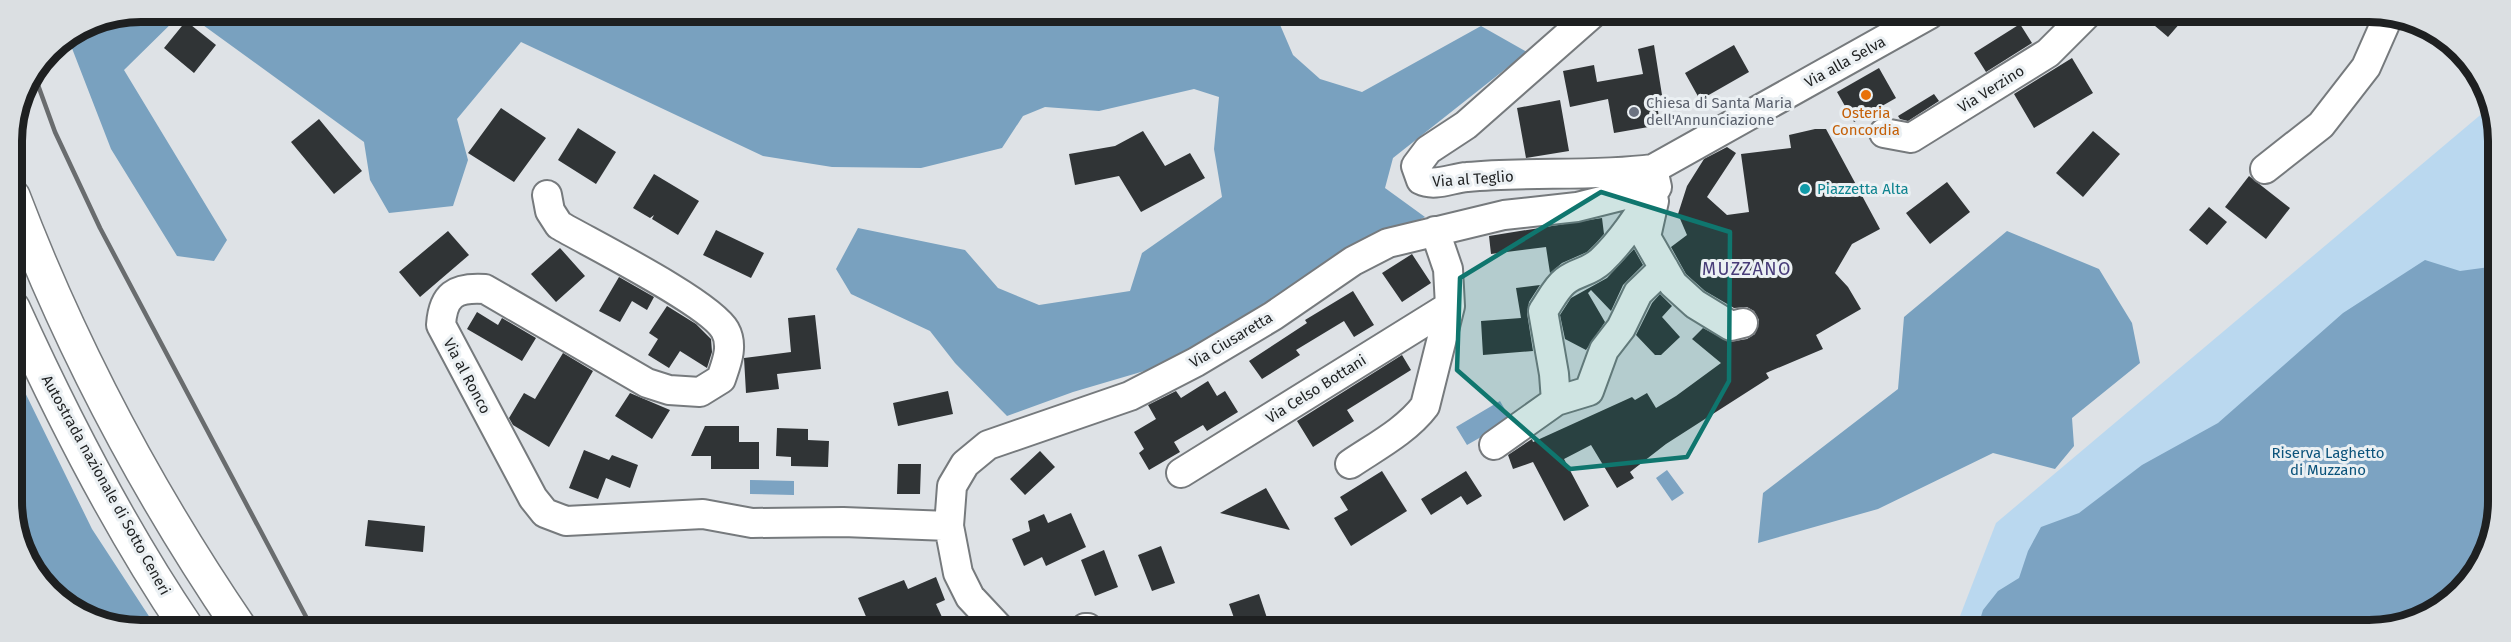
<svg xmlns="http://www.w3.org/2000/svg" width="2511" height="642" viewBox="0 0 2511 642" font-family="'Fira Sans',sans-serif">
	<rect width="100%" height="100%" fill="#dee2e6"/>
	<!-- green -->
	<path fill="#bad8ef" d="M2491,106l6,11 -1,409 -42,72 -77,32 -422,-1 41,-106z"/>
	<!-- forest -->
	<path fill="#79a1bf" d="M142,12h41l-59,58 103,170 -13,21 -37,-5 -66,-107 -43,-111 25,-16z
		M185,12l1090,1 18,42 27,24 42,13 119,-66 46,26 -134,106 -8,30 40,29 -39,20 -201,122 -112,33 -66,24 -52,-53 -25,-32 -79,-37 -15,-25 22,-41 107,22 33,38 41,17 91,-14 12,-38 80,-56 -8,-48 5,-52 -25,-8 -95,22 -54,-4 -22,9 -21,32 -81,20 -89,-1 -69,-11 -242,-114 -64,77 11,41 -15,46 -64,7 -19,-33 -6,-38z
		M2007,231l92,38 33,54 8,40 -68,55 2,28 -19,23 -62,-16 -115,56 -120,34 5,-50 135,-104 6,-72z
		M14,370l78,159 64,98h-40l-66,-35 -35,-66z"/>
	<!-- water -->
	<path fill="#7ca3c2" d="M2425,260l35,11 37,-5 -1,260 -42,72 -77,32 -400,-1 6,-19 15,-19 21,-13 9,-27 13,-24 38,-14 63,-48 76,-42 125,-110z
		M1500,401l11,19 -44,25 -11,-18z
		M1667,470l17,23 -12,8 -16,-23z
		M750,480l44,1v14l-44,-1z"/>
	<!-- building -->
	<path fill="#303436" d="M2141,14h47l-20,23z
		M186,21l30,24 -22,28 -30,-25z
		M2020,24l12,19 -46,29 -12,-19z
		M1654,45l8,50 -6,2 4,28 -46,8 -6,-34 -38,8 -7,-36 31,-6 3,17 46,-8 -5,-25z
		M1734,45l15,27 -49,28 -15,-27z
		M2072,58l21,35 -59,35 -20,-34z
		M1879,68l17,30 -42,24 -17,-30z
		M1934,94l5,7 -31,20 -8,-2 -2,-3z
		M1560,100l9,51 -43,7 -9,-50z
		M501,108l45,30 -32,44 -46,-29z
		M319,119l43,52 -28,23 -43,-52z
		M578,128l38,24 -20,32 -38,-24z
		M1815,129h11l54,100 -28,15 -17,29 13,14 13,22 -45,26 7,14 -57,24 3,5 -103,66 -36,28 4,6 -17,10 -26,-43 -27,14 25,47 -25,15 -31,-59 -20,7 -5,-14 24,-16 1,3 99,-45 3,3 12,-7 9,15 20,-12 45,-33 -29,-24 11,-11 26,14 18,-3 8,-5 4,-14 -5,-9 -7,-4 -13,1 -29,-17 -19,-17 -15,-27 16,-12 -9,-21 9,-28 17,-27 23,-12 9,6 -29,44 20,18 22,-3 -8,-58 50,-6 -2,-13z
		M1143,131l22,35 25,-13 15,25 -64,34 -22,-36 -44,9 -6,-31 46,-8z
		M2093,131l27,23 -37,43 -27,-24z
		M654,174l45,27 -21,34 -26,-16 2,-4 -4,3 -17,-10z
		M2249,176l41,32 -24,31 -41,-32z
		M1947,182l23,30 -40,32 -24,-31z
		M2209,207l18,15 -20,23 -18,-15z
		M1602,218l2,16 -7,8 -10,10 -25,11 -12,10 -4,-26 -55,7 -2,-18z
		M716,230l48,23 -13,25 -48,-23z
		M448,231l21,24 -49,42 -21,-25z
		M560,248l25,28 -29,26 -25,-28z
		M1634,249l9,16 -20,20 -12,26 -20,-21 -3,3 17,29 -19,28 -21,-11 -5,-24 11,-17 36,-20z
		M1412,254l19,29 -29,19 -20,-29z
		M619,277l35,20 -7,13 -15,-9 -12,21 -21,-11z
		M1540,285l-11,17 -2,11 6,38 -50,4 -2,-34 40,-3 -5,-30z
		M1353,291l21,34 -20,12 -10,-16 -48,29 4,5 -38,24 -13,-18 58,-38 -2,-3z
		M1660,294l12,12 -10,11 18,20 -19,18h-6l-19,-20 16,-32z
		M667,306l29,18 15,15 1,13 -5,16 -27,-17 -11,17 -21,-13 10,-16 -9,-6z
		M477,312l21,13 4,-7 34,20 -14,23 -55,-32z
		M815,315l6,54 -44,5 2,15 -33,4 -2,-35 47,-6 -3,-34z
		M563,353l30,18 -44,76 -36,-22 -4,-7 15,-25 11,6z
		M1402,355l9,15 -64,40 7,11 -41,26 -16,-26z
		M1208,381l9,15 8,-5 13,21 -31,19 -4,-6 -29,17 6,10 -31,18 -10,-17 5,-4 -10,-17 22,-13 -8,-14 28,-14 5,7z
		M948,391l5,23 -55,12 -5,-23z
		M630,393l40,17 -18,29 -37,-23z
		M705,426h34v16h20v27h-48v-13h-20z
		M777,428l31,1v11l21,1 -1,26 -37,-1v-9l-15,-1z
		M584,450l25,10 3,-5 26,10 -8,23 -24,-10 -8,21 -29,-11z
		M1040,451l15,16 -30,28 -15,-16z
		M898,464h23l-1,30h-23z
		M1382,471l25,40 -56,35 -17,-28 14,-8 -8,-13z
		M1466,471l16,25 -15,9 -6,-9 -30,19 -10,-16z
		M1266,488l24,42 -70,-17z
		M1071,513l15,34 -40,19 -4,-9 -18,9 -12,-27 18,-8 -2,-10 16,-7 4,9z
		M368,520l57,6 -2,26 -58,-6z
		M1161,546l14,37 -23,8 -14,-36z
		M1104,550l14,37 -23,9 -14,-36z
		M936,577l9,23 -9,4 11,24h-76l-13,-30 46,-18 4,9z
		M1259,594l9,27 -30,8 -9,-25z"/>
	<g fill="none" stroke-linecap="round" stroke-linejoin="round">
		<defs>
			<path id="minor" d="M1592,14l-126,111 -38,25 -12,16 5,14c14,7 31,-2 46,-3 62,-6 124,0 186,-8l277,-155
				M1884,133l27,5 137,-85 39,-39
				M2265,169l56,-44 45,-58 23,-52
				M547,195l3,16 9,14c33,19 151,78 166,105 9,16 1,34 -4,49l-21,13 -31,-2 -22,-7 -162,-94c-30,-2 -42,6 -44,36l92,173 12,15 21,8 137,-7 49,9 91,-1 106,4
				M1654,201l-8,36 27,47 22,20 36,22 12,-3
				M1556,401l-2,-27 -11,-63c7,-10 13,-23 22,-30 13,-10 23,-8 36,-20 22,-21 39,-48 56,-74
				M1494,445l62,-44 33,-10 15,-41 17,-22 17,-35 26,-25
				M1350,464c25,-17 56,-33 75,-58l25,-100 -2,-37 -13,-38
				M1181,473l269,-167
				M999,628l-29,-31 -12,-24 -9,-47 3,-40 13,-22 23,-19 142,-49 66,-34 77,-46 80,-55 35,-18 116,-28 73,-8 80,-20 -4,-18
				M1085,628h3"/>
			<path id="highway" d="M13,196c58,152 135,297 227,432
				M13,308c50,110 106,220 174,320"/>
		</defs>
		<!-- minor casing -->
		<use href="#minor" stroke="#767a7d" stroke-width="32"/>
		<!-- highway casing -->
		<use href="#highway" stroke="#767a7d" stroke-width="36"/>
		<!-- minor -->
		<use href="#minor" stroke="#fff" stroke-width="28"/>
		<!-- highway -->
		<use href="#highway" stroke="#fff" stroke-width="33"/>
		<!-- rail -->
		<path stroke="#696c6e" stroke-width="4.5" d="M34,74l21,58 45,96 212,400"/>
	</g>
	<!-- marked area -->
	<path fill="#0f766e" fill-opacity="0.2" stroke="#0f766e" stroke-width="4.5" stroke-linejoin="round" d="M1601,192l129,40 -1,149 -42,76 -117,12 -113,-99 3,-92z"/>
	<!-- markers -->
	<circle fill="#e8710a" stroke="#ebf0f3" stroke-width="2" cx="1866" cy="95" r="6"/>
	<circle fill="#6b7280" stroke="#ebf0f3" stroke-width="2" cx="1634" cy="112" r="6"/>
	<circle fill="#0f9aa8" stroke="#ebf0f3" stroke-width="2" cx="1805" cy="189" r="6"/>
	<g text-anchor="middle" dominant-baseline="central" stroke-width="6" stroke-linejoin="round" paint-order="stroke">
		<!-- street labels -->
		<g font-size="15" fill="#1e2021" stroke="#ebf0f3">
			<text transform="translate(1845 62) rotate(-29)">Via alla Selva</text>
			<text transform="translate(1991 89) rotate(-32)">Via Verzino</text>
			<text transform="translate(1473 179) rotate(-4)">Via al Teglio</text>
			<text transform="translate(1231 340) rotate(-31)">Via Ciusaretta</text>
			<text transform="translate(467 376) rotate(62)">Via al Ronco</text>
			<text transform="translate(1316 389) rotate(-32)">Via Celso Bottani</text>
			<text transform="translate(106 485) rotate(61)">Autostrada nazionale di Sotto Ceneri</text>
		</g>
		<!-- worship labels -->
		<g font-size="15" fill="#5b616d" stroke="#ebf0f3" text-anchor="start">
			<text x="1646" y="103">Chiesa di Santa Maria<tspan x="1646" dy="17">dell'Annunciazione</tspan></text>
		</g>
		<!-- food labels -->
		<g font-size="15" fill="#c56008" stroke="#ebf0f3">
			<text x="1866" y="113">Osteria<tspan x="1866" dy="17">Concordia</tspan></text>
		</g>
		<!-- culture labels -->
		<g font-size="15" fill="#0d838f" stroke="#ebf0f3" text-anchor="start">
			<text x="1817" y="189">Piazzetta Alta</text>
		</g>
		<!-- park labels -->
		<g font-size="15" fill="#0b537b" stroke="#ebf0f3">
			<text x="2328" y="453">Riserva Laghetto<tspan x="2328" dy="17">di Muzzano</tspan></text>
		</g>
		<!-- quarter labels -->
		<g font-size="18" letter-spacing="1.5" fill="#483c79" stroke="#ebf0f3">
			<text x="1747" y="269">MUZZANO</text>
		</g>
	</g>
	<!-- crop -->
	<path d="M0 0H2511V642H0ZM141 22H2369A119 119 0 0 1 2488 141V501A119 119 0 0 1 2369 620H141A119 119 0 0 1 22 501V141A119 119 0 0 1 141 22Z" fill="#dbdfe2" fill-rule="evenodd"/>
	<path fill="none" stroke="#1e2021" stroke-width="8" d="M141 22H2369A119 119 0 0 1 2488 141V501A119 119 0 0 1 2369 620H141A119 119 0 0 1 22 501V141A119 119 0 0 1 141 22Z"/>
</svg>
